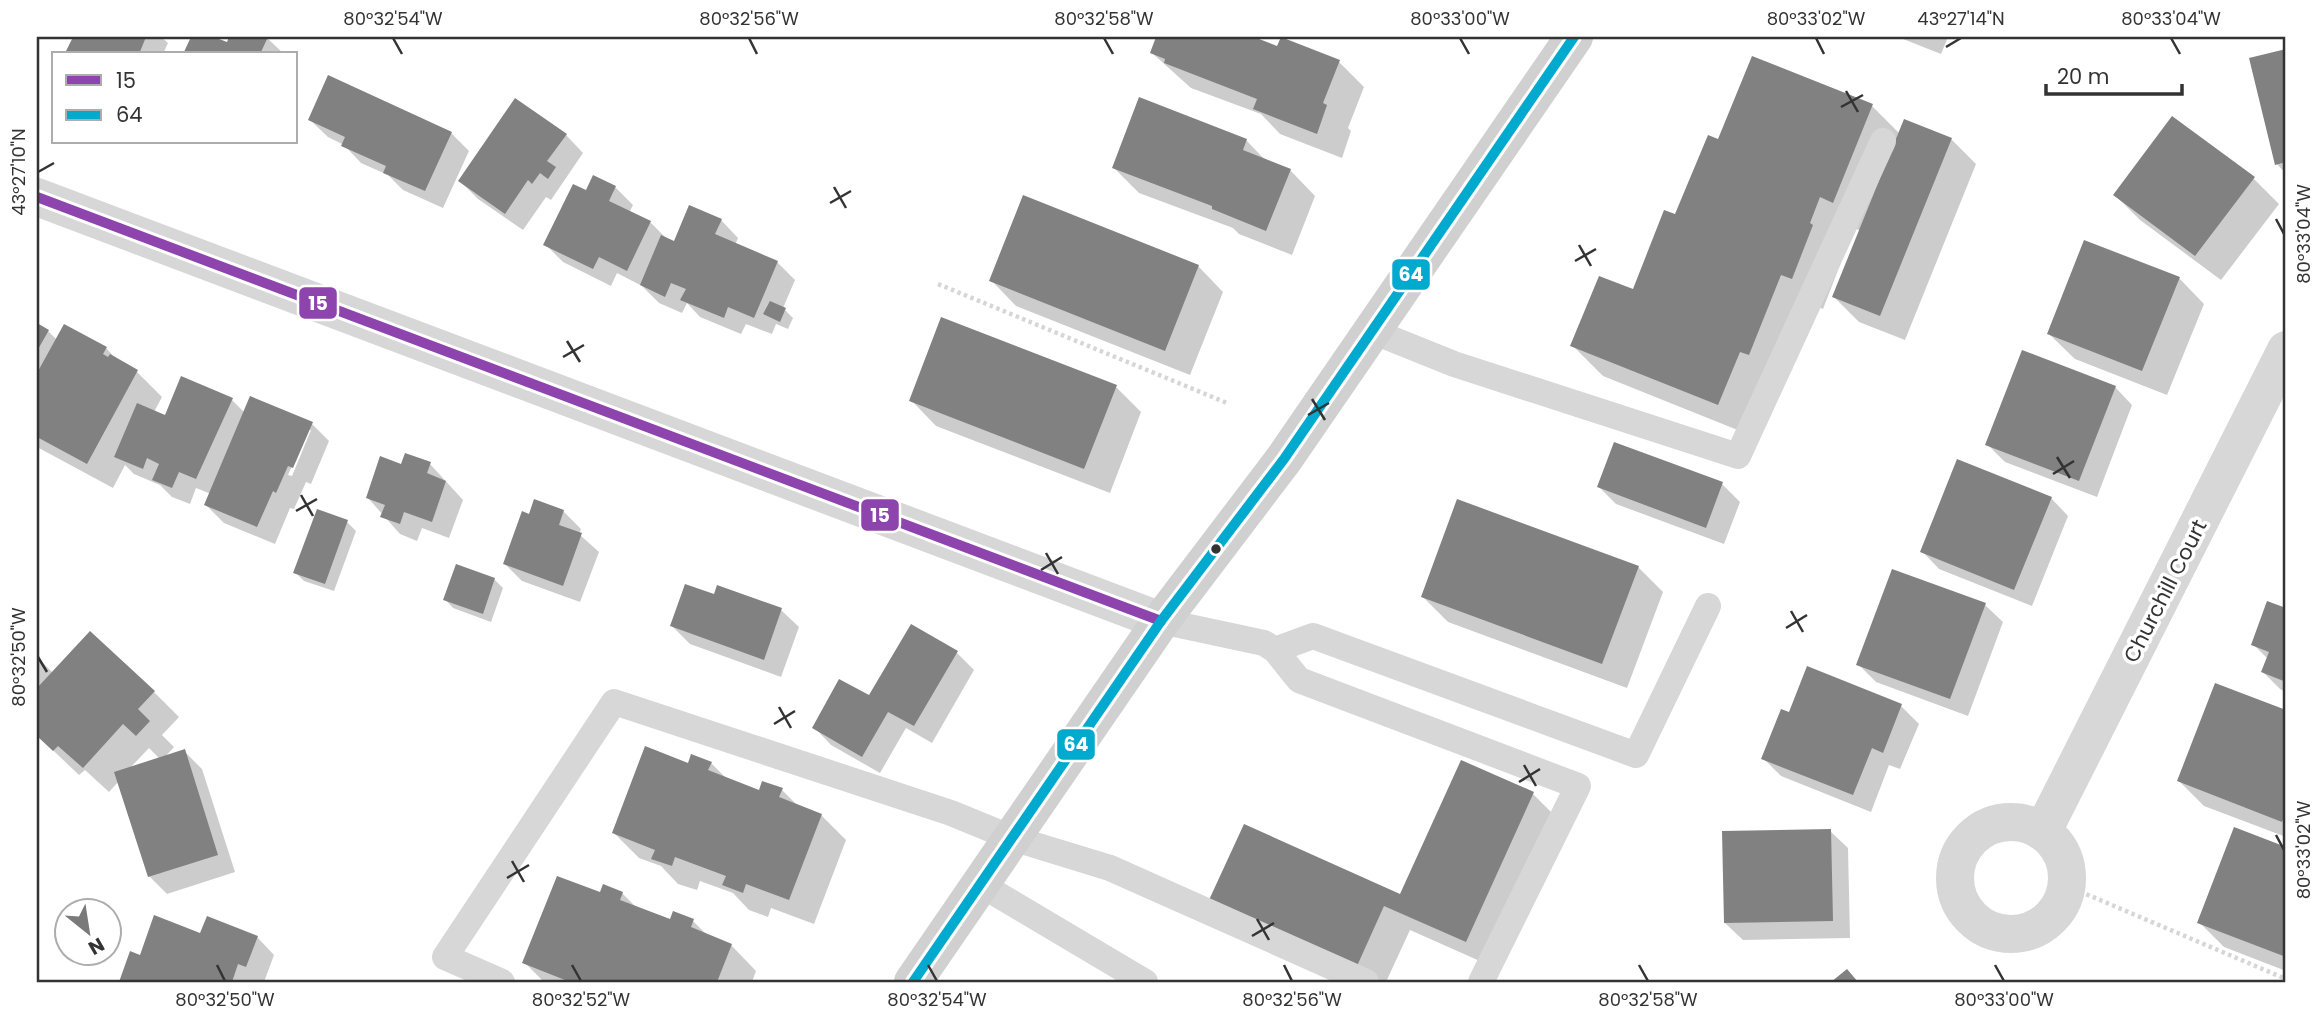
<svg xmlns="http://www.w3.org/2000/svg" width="2323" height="1019" viewBox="0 0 2323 1019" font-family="Poppins,sans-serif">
	<rect width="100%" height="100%" fill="#fff"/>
	<!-- shadow -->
	<path fill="#0003" fill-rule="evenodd" d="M74,37h87l7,6 -5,11h-91l-3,-3z
		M193,37h17l18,7 3,-7h35l18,17h-99z
		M1158,37h91l29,11 61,14 25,25 -16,41 3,3 -9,27 -62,-24 -19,-20 -70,-26 -39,-35z
		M1898,37h50l-7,17z
		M2286,51v123l-9,-10 -26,-104z
		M1872,106l28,28 51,5 25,25 -71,176 -46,-18 -25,-25 27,-66 -9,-4 -9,30 -20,52 -10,-4 -63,130 -147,-59 -31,-31 62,-54 85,-150z
		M310,120l141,13 18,18 -26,57 -40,-18 -15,-15 -27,-12 -17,-18 -16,-8z
		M566,135l17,18 -32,47 -5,-3 -23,33 -45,-31 -18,-18z
		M1246,140l21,22 23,8 25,26 -23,59 -53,-21 -6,-6 -94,-35 -25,-25z
		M2254,179l25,25 -58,76 -81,-60 -25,-25z
		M615,187l18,18 -4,8 21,9 19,19 6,3 46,-24 17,18 -3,7 42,17 18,18 -12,28 10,10 -5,11 -12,-5 -4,10 -26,-10 -5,10 -41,-17 -13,-14 -5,10 -23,-10 -17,-17 -25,-13 -6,13 -48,-24 -17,-17 41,-53z
		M1198,266l25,26 -33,83 -174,-69 -25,-26z
		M2179,278l25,26 -37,91 -92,-36 -26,-25z
		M37,325l11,6 9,9 49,8 12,13 19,11 25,25 -8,15 12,5 66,-17 13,13 67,11 17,17 -18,43 -5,-2 -12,27 -4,-1 -15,36 -51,-21 -18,-18 5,-11 -15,-6 -6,16 -18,-7 -12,-12 -26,-11 -9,-9 -12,23 -76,-41zM308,430h3l-19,46 -4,-1z
		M1116,387l25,25 -31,81 -174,-67 -25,-26z
		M2115,387l17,18 -35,92 -92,-35 -18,-18z
		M1615,444l107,40 18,18 -16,42 -108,-40 -17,-17z
		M430,464l33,36 -14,38 -27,-10 -5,13 -17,-7 -32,-36 34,-32z
		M2051,498l17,18 -36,90 -93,-37 -17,-18z
		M318,511l29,11 9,9 -22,60 -30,-10 -9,-9z
		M563,511l18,18 -2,5 20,18 -19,50 -58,-21 -17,-17 25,-48z
		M1638,567l25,25 -36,96 -179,-66 -25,-25z
		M494,579l9,9 -12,34 -38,-14 -8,-9z
		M718,587l63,23 18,17 -18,50 -91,-33 -18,-18 43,-29z
		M2268,603l18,6v83l-6,-3 -17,-17 5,-13 -15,-15z
		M1985,605l18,17 -35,94 -92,-34 -18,-18z
		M957,653l17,17 -42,73 -26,-15 -26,45 -49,-28 -17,-18z
		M37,657l16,16 101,19 25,25 -17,18 12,12 -10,11 20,-7 18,18 33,103 -68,22 -18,-18 -30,-95 -10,11 -24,-22 -6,5 -42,-40zM149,748l11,11 -30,9z
		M2216,685l70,27v125l-82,-31 -25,-25z
		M1901,706l18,18 -19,45 -11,-4 -18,47 -90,-36 -18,-18 27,-44z
		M711,763l16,16 33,13 22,-2 17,17 22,8 25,25 -32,84 -43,-16 -3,9 -19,-7 -16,-17 -33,-12 -3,9 -19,-6 -17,-18 -22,-8 -25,-25 75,-68z
		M1533,794l25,25 -67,147 -81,-36 -24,52h-20l-129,-58 164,-27z
		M2235,830l51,19v122l-62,-24 -25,-25z
		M1830,831l18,17 2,90 -107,2 -18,-17z
		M622,893l15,15 33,14 23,-1 15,15 23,9 25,26 -4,11h-208l-19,-19 76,-69z
		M201,935l56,2 17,18 -10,27 -143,-1 20,-24z"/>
	<!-- building -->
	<path fill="#818181" d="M73,37h73l-7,17h-69l-4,-3z
		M191,37h23l13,5 2,-5h39l-8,17h-77z
		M1156,37h98l23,9 4,-9 59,23 -17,43 4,2 -10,29 -64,-25 4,-10 -93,-36 1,-4 -15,-6z
		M2286,49v113l-11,3 -26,-107z
		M1752,56l121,48 -40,99 -13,-6 -10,26 3,2 -21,54 -11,-4 -32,80 -9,-3 -22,53 -148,-59 29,-70 34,13 31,-79 11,4 33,-79 10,4z
		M328,75l124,57 -27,59 -42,-18 3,-7 -45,-20 4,-9 -37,-17z
		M1139,97l108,42 -4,11 48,19 -25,62 -54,-22v-3l-100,-38z
		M515,98l52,36 -20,27 9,6 -8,12 -8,-6 -8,11 -4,-4 -23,34 -47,-33z
		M2172,116l83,61 -60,79 -82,-61z
		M1904,119l48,19 -72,178 -48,-19z
		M593,175l23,11 -7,15 42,20 -24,50 -28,-14 -6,12 -50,-24 30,-61 13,6z
		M1023,195l176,70 -34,86 -176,-70z
		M689,205l33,14 -7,15 63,27 -24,57 -26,-11 -4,11 -44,-18 6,-11 -15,-6 -6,14 -25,-12 21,-50 13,6z
		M2084,240l96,37 -38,94 -95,-37z
		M770,301l16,7 -6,14 -17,-8z
		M941,317l176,68 -33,84 -175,-68z
		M37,323l12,7 -12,21z
		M64,324l43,23 -4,7 5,3 2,-3 28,16 -51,94 -50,-27v-64z
		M2022,350l94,36 -37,95 -94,-36z
		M181,376l52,22 -37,81 -17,-7 -7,16 -20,-8 7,-16 -12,-6 -4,11 -29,-12 23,-54 28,12z
		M250,396l63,26 -20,46 -5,-2 -12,27 -3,-2 -16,36 -53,-22z
		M1614,442l109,40 -17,46 -109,-41z
		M405,453l26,9 -4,11 19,8 -14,41 -28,-10 -4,12 -20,-7 5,-12 -19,-7 14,-42 21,8z
		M1957,459l95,38 -38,93 -94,-38z
		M534,499l30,11 -5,15 23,8 -19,53 -60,-22 19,-53 7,3z
		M1457,499l182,67 -37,98 -181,-67z
		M317,509l31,11 -23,64 -32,-11z
		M456,564l39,14 -12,36 -40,-14z
		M1892,569l94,34 -36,96 -94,-34z
		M685,584l29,10 3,-9 65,23 -18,52 -94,-34z
		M2267,601l19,7v74l-25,-10 8,-20 -18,-7z
		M911,624l47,27 -44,75 -26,-14 -26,45 -50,-29 27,-49 30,16z
		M90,631l65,60 -17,18 12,12 -14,15 -13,-12 -40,44 -25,-22 -5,5 -16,-15v-48z
		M1807,666l95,38 -19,49 -11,-5 -19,47 -92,-36 20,-50 8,3z
		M2215,683l71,27v101l-4,11 -105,-41z
		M645,746l43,17 3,-9 21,8 -4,8 51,20 3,-9 21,7 -4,9 43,17 -33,86 -43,-16 -3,9 -21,-8 4,-9 -51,-19 -3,9 -21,-7 4,-9 -43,-17z
		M185,749l33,106 -70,22 -34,-105z
		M1461,760l73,32 -68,150 -82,-36 -27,60 -148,-66 35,-76 156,70z
		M2234,827l52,20v110l-89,-34z
		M1831,829l2,92 -109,2 -2,-92z
		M557,876l43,16 3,-8 20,8 -3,8 50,19 3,-8 21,8 -3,8 41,17 -15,38h-153l1,-2 -43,-17z
		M154,915l46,18 7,-17 51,20 -12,31 -8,-3 -6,18h-113l11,-31 10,4z
		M1847,969l11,13h-27z"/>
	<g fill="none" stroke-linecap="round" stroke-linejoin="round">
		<!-- path -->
		<path stroke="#d6d6d6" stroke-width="4.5" stroke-dasharray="3.5 3.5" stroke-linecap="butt" d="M938,284l289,119
			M2067,886l219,93"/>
		<!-- service -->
		<path stroke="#d7d7d7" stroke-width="26" d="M1372,331l82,33 284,92 145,-315
			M1161,621l103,22 11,7 24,30 279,106 -97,196
			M1275,650l38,-14 323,119 72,-149
			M980,884l165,98
			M502,982l-57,-25 169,-255 337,111 61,25 98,30 256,114"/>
		<!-- minor -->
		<path stroke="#d7d7d7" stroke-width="38" d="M37,197l1124,424
			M1955 878a56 56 0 1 1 112 0a56 56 0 1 1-112 0Z
			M2043,831l243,-481"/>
		<!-- secondary -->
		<path stroke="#d0d0d0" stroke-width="38" d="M913,982l248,-361 123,-162 290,-422"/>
		<defs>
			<path id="bus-1" d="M37,197l1124,424"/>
			<path id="bus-2" d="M913,982l248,-361 123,-162 290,-422"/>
		</defs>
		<!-- bus-1 casing -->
		<use href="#bus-1" stroke="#fff" stroke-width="16"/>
		<!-- bus-2 casing -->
		<use href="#bus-2" stroke="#fff" stroke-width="16"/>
		<!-- bus-1 -->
		<use href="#bus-1" stroke="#8e44ad" stroke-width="10"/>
		<!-- bus-2 -->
		<use href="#bus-2" stroke="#00a9ce" stroke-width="10"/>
	</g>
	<!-- ticks -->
	<path fill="none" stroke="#333" stroke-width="2.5" d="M393,38l9,16M749,38l8,16M1104,38l9,16M1460,38l9,16M1816,38l8,16M2171,38l9,16M1946,47l15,-9M1846,91l12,21M1841,107l22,-12M38,172l16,-9M834,187l12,21M830,203l21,-12M2276,219l8,15M1579,245l12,21M1575,261l21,-12M567,341l13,21M563,357l21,-12M1312,399l13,21M1308,415l21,-12M2057,457l13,21M2053,474l21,-13M301,495l12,21M296,511l21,-12M1046,553l12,21M1041,570l21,-13M1791,611l12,21M1786,628l21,-13M38,657l9,15M779,707l12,21M774,724l21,-13M1524,765l12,21M1519,782l21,-13M2276,835l8,15M512,861l12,21M507,878l22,-13M1257,919l12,21M1252,936l22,-13M217,965l8,16M572,965l9,16M928,965l9,16M1284,965l8,16M1639,965l9,16M1995,965l9,16"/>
	<!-- markers -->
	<circle fill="#333" stroke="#fff" stroke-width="2.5" cx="1216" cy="549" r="6"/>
	<g text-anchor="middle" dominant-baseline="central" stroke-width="7" stroke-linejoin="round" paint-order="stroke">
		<!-- street labels -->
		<g font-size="21" fill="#333" stroke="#fff">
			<text transform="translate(2165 591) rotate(-63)">Churchill Court</text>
		</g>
	</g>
	<g stroke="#fff" stroke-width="2.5">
		<rect x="1391" y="258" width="40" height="33" rx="7" fill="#00a9ce"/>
		<rect x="298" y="286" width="40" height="34" rx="7" fill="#8e44ad"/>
		<rect x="860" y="498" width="40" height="34" rx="7" fill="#8e44ad"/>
		<rect x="1056" y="728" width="40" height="33" rx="7" fill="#00a9ce"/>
	</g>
	<g font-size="19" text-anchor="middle" font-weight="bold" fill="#fff">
		<text x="1411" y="281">64</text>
		<text x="318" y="310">15</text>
		<text x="880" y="522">15</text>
		<text x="1076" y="751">64</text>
	</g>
	<!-- border -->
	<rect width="2323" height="1019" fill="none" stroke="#ffffff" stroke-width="77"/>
	<!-- legend -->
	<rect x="52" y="52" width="245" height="91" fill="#ffffff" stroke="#adadad" stroke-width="2"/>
	<rect x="66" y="75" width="35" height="10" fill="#8e44ad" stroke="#adadad" stroke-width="2"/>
	<text x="116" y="88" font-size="21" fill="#333333">15</text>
	<rect x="66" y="110" width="35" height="10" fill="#00a9ce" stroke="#adadad" stroke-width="2"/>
	<text x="116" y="122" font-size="21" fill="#333333">64</text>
	<!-- north arrow -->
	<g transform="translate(88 932) rotate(150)"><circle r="33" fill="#ffffff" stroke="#adadad" stroke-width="2"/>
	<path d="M0-5L12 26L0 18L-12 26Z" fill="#7a7a7a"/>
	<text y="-10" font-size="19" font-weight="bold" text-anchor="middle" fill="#333333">N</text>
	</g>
	<!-- scale -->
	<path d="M2046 84v10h136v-10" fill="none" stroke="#333333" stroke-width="3.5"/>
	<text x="2057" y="84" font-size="21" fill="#333333" stroke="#ffffff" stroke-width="5" paint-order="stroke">20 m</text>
	<rect x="38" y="38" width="2246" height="943" fill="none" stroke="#333" stroke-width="2.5"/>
	<g font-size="18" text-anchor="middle" fill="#333">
		<text x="393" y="25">80°32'54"W</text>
		<text x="749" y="25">80°32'56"W</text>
		<text x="1104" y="25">80°32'58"W</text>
		<text x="1460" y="25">80°33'00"W</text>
		<text x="1816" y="25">80°33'02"W</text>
		<text x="1961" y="25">43°27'14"N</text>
		<text x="2171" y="25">80°33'04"W</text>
		<text transform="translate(19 172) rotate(-90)" y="6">43°27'10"N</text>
		<text transform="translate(2304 234) rotate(-90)" y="6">80°33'04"W</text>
		<text transform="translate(19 657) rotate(-90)" y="6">80°32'50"W</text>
		<text transform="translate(2304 850) rotate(-90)" y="6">80°33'02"W</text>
		<text x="225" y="1006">80°32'50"W</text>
		<text x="581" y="1006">80°32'52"W</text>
		<text x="937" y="1006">80°32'54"W</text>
		<text x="1292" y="1006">80°32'56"W</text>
		<text x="1648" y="1006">80°32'58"W</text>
		<text x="2004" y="1006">80°33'00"W</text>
	</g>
</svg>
